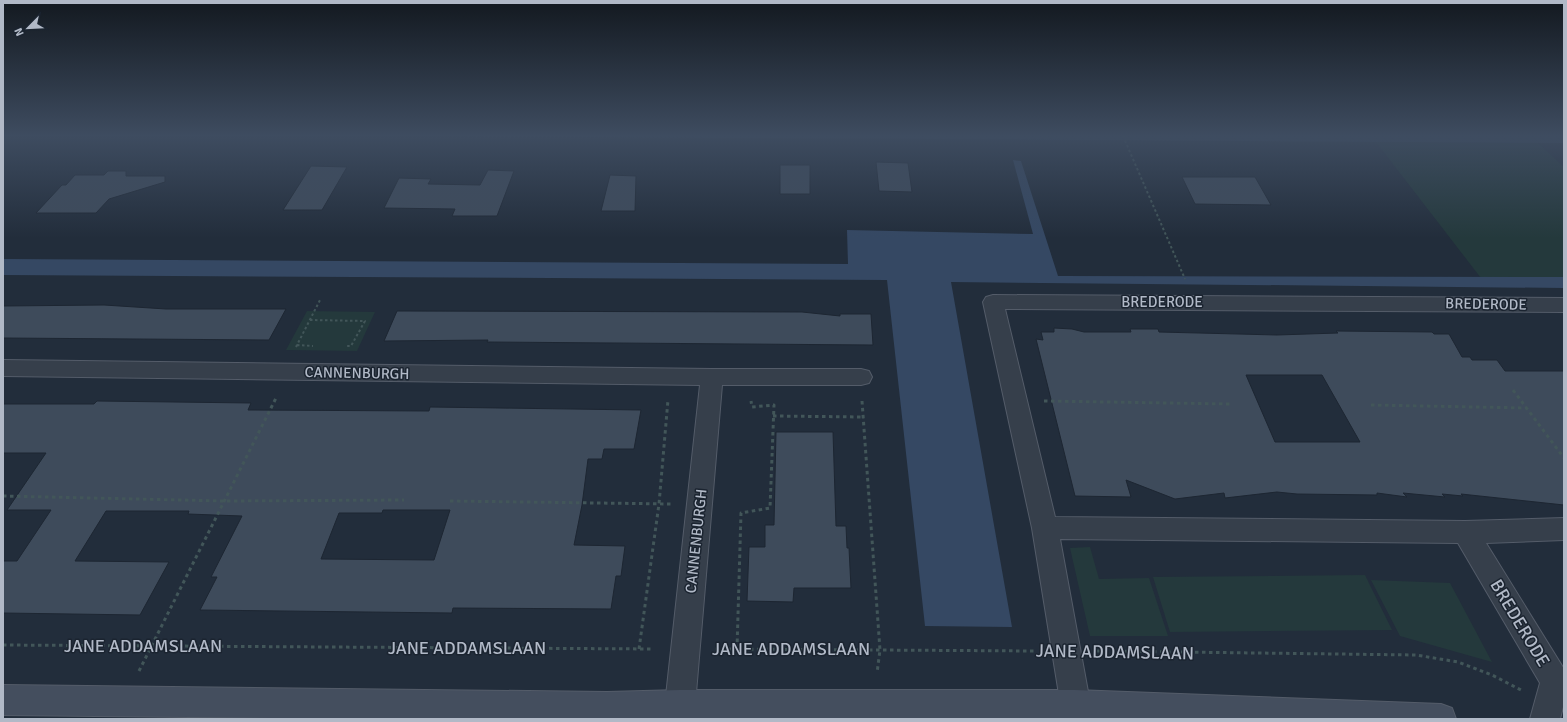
<svg xmlns="http://www.w3.org/2000/svg" width="1567" height="722" viewBox="0 0 1567 722" font-family="Signika,sans-serif">
	<rect width="100%" height="100%" fill="#222d3b"/>
	<!-- green -->
	<path fill="#24393c" d="M1376,142l162,1 26,24v116l-80,-1z
		M307,311l68,1 -18,39 -71,-1z
		M1090,547l9,32 50,-1 19,58h-78l-20,-88z
		M1365,575l27,55 -222,2 -17,-55z
		M1371,580l79,3 42,79 -92,-26z"/>
	<!-- water -->
	<path fill="#354863" d="M438,136h1126v7z
		M1013,160l8,1 37,115 506,1v11l-613,-6 61,345 -87,-1 -38,-346 -884,-5v-16l845,5 -1,-34 186,4z"/>
	<!-- building -->
	<path fill="#3e4b5b" stroke="#1d2632" fill-rule="evenodd" d="M876,162l32,1 4,29 -33,-1z
		M780,165h30v29h-30z
		M311,166l36,1 -25,43h-39z
		M488,170l26,1 -17,45h-45l3,-7 -71,-1 15,-30 32,1 -3,5 52,1z
		M108,171h18v5h39v6l-56,17 -13,14h-60l26,-28h4l9,-10h29z
		M610,175l26,1 -1,35h-34z
		M1182,177h73l16,28 -76,-1z
		M104,305l62,4h120l-17,31 -266,-2v-32z
		M397,311l405,1 38,4v-2h31l2,31 -386,-3 1,-2 -104,1z
		M1054,328l18,1 12,3h47l-1,-3h28l1,3 118,3 61,-2 -2,-2 96,1 2,2h15l13,23h8l2,3h25l8,11h59v134l-103,-11 2,2 -21,-2 3,3 -42,-4 4,4 -30,-4v2l-80,-1 -20,-2 -52,6 -1,-5 -49,6 -49,-19 5,17 -56,-1 -39,-157 7,1 -2,-8h13zM1246,375h76l38,67h-85z
		M97,401l154,2 -3,7 181,1 1,-4 211,3 -7,39h-30l-2,10h-14l-6,46 -8,40 51,1 -4,30h-5l-5,33 -158,-1 -1,5 -252,-3 17,-33h-6l31,-61 -54,-2 1,-3h-83l-31,50 94,1 -29,53 -137,-2v-52h14l34,-51h-44l39,-57h-43v-49h91zM383,510h67l-16,50 -113,-1 18,-46h43z
		M776,432h57l3,94h10l1,22h2l2,40h-57l-1,14 -46,-1 2,-54h16v-22h9z"/>
	<g fill="none" stroke-linecap="round" stroke-linejoin="round">
		<defs>
			<path id="street" d="M993,295l571,3v14l-559,-3 50,208 410,4 99,-3v22l-78,3 78,126v34l-4,16h-30l10,-36 -82,-140 -398,-4 33,180h-30l-31,-191 -49,-226 3,-5z
				M3,360l709,9h149l8,2 3,6 -3,6 -8,2h-139l-27,320 -4,11 -9,3 -13,-3 -4,-11 35,-320 -697,-9z"/>
			<path id="secondary" d="M3,685l604,7 73,-2h395l366,14 11,4 4,11h-1098l-355,-4z"/>
		</defs>
		<!-- street casing -->
		<use href="#street" stroke="#545c69" stroke-width="2"/>
		<!-- secondary casing -->
		<use href="#secondary" stroke="#545c69" stroke-width="2"/>
		<!-- path-far1 -->
		<path stroke="#425659" stroke-width="2" stroke-dasharray="2.5 2.5" stroke-linecap="butt" d="M1123,136l62,143
			M310,320l55,1 -14,25h-4
			M297,345l16,1
			M296,347l24,-47"/>
		<!-- path -->
		<path stroke="#425659" stroke-width="3" stroke-dasharray="3.5 3.5" stroke-linecap="butt" d="M1513,390l51,68
			M862,401l18,249 -3,23
			M1044,401l187,3
			M1371,405l156,3
			M773,416l91,1
			M3,496l222,5 179,-1
			M450,501l222,3
			M3,645l651,4
			M639,649l20,-145 9,-104
			M715,649l321,2
			M737,649l4,-136 29,-5 4,-103 -22,2 -1,-6
			M1097,651l319,4 42,7 34,13 29,15
			M139,671l138,-275"/>
		<!-- street -->
		<use href="#street" fill="#363f4b" fill-rule="evenodd"/>
		<!-- secondary -->
		<use href="#secondary" fill="#444e5e" fill-rule="evenodd"/>
	</g>
	<!-- sky -->
	<linearGradient id="sky" x2="0" y2="1"><stop stop-color="#131920"/><stop offset="0.57" stop-color="#3e4c60"/><stop offset="1" stop-color="#3e4c60" stop-opacity="0"/></linearGradient>
	<rect width="1567" height="238" fill="url(#sky)"/>
	<g text-anchor="middle" dominant-baseline="central" stroke-width="3" stroke-linejoin="round" paint-order="stroke">
		<!-- street labels -->
		<g font-size="15" fill="#b1b9c7" stroke="#1b2430">
			<text x="1162" y="302">BREDERODE</text>
			<text transform="translate(1486 304) rotate(1)">BREDERODE</text>
			<text transform="translate(357 373) rotate(1)">CANNENBURGH</text>
			<text transform="translate(696 541) rotate(-84)">CANNENBURGH</text>
		</g>
		<!-- near-street labels -->
		<g font-size="18" fill="#b1b9c7" stroke="#1b2430">
			<text transform="translate(1520 623) rotate(59)">BREDERODE</text>
			<text x="143" y="646">JANE ADDAMSLAAN</text>
			<text x="467" y="648">JANE ADDAMSLAAN</text>
			<text x="791" y="649">JANE ADDAMSLAAN</text>
			<text transform="translate(1115 652) rotate(1)">JANE ADDAMSLAAN</text>
		</g>
	</g>
	<!-- border -->
	<rect width="1567" height="722" fill="none" stroke="#b1b9c7" stroke-width="8"/>
	<!-- north arrow -->
	<g transform="translate(28 28) rotate(246)" stroke="#1b2430" stroke-width="3" paint-order="stroke">
	<path d="M0-3L7 15L0 10L-7 15Z" fill="#b1b9c7"/>
	<text y="-6" font-size="11" font-weight="bold" text-anchor="middle" fill="#b1b9c7">N</text>
	</g>
</svg>
